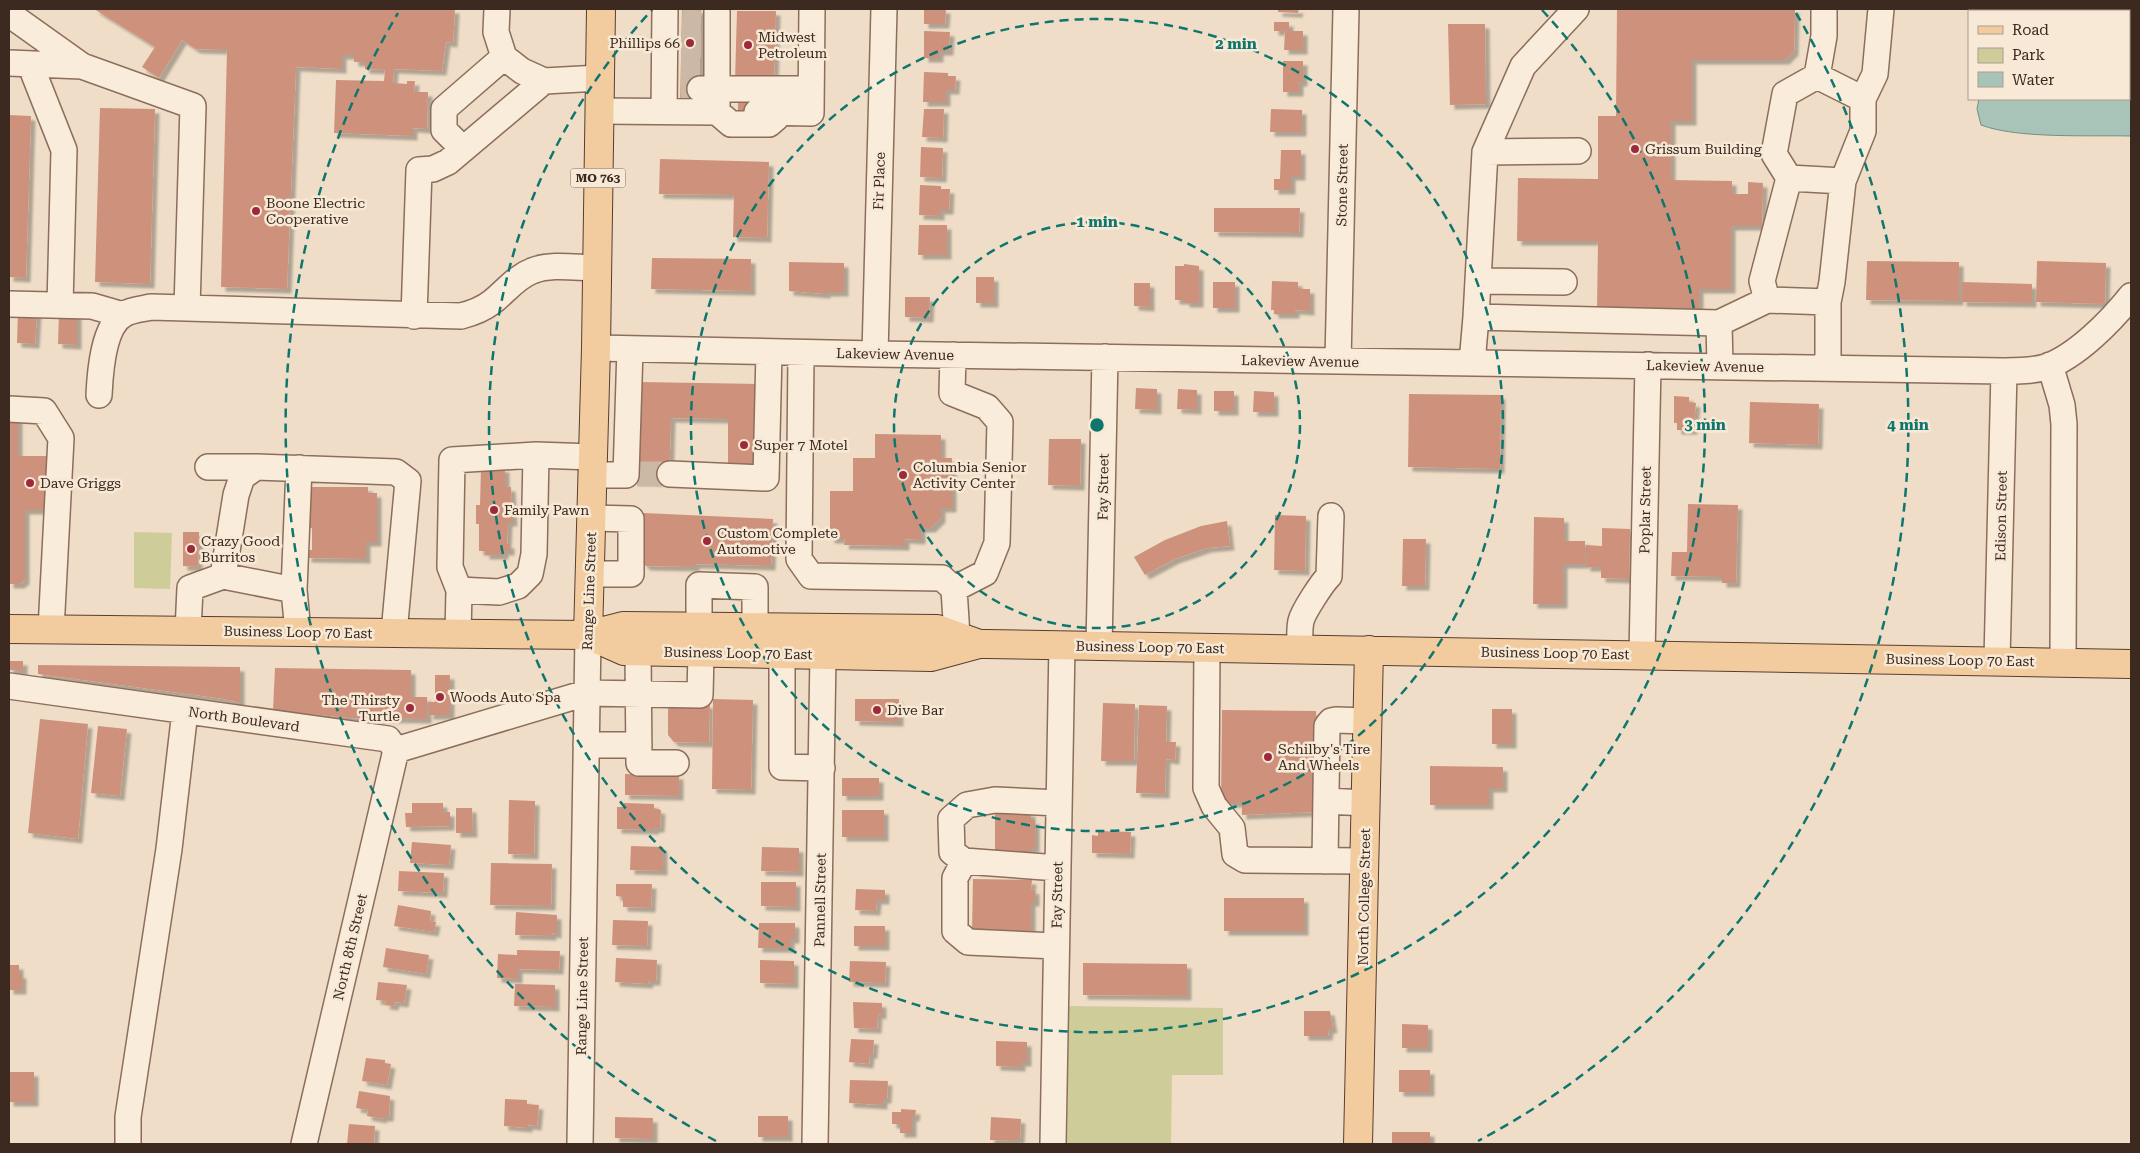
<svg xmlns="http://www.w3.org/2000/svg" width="2140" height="1153" viewBox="0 0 2140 1153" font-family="'Roboto Serif',serif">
	<defs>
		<filter id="shadow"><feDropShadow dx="4.5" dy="4.5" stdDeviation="1" flood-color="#0004"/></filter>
	</defs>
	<rect width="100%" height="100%" fill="#efddc7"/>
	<!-- green -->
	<path fill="#cecd9a" d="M134,532l38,1 -2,56 -36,-1z
		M1069,1006l154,2v67h-51l-1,69h-104z"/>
	<!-- water -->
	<path fill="#a8c3b7" stroke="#6e9284" d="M2010,9h121v127c-41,-1 -113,3 -150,-11l-4,-16 2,-10h150v-88h-120z"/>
	<!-- building -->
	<path fill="#ce927c" filter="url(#shadow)" d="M94,9h361l-2,34 -7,-1 -4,29 -48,-2 -1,14 14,1v-3h8l-1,11h14l-1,37 -14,-1v8l-79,-3 2,-53 48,1 1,-11 -20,-1v-7h-11v-7h-12v14l-46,-2 -9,222 -66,-2 6,-237 -31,-1 -14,-9 -23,38 -17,-11 13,-20z
		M682,9h19l-2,99 -19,-1z
		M924,9h22l-1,15h-21z
		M1278,9h21l-1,4 -20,-1z
		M1617,9h178l-1,42 -9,9h-93v61h-21v59l61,1v13h16v-12l15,1 -1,43h-31v63h-32v20l-102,-1 1,-67h-81l1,-63 80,1v-63h18z
		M737,11h39l-2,71 -39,-1z
		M1274,22h15v9h14v19h-19l1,-19h-11z
		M1448,24h37l1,80 -36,1z
		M924,31l26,1 -1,19h-10v7h-15z
		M1283,61h20v21h-4v10h-16z
		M924,72l24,1v3h8l-1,14h-9v12h-23z
		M738,91h19v29h-19z
		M100,108l55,1 -5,175 -55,-2z
		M924,109h20l-1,29 -21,-1z
		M1271,109l31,1v22h-32z
		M9,115l22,1 -5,162 -17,-1z
		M921,147l22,1 -1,30 -22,-1z
		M1281,150h20v26h-10v14h-17v-11h6z
		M660,159l109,3 -2,76 -34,-1 1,-42 -75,-1z
		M920,185l21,1v3h9l-1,21h-9v6l-21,-1z
		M1214,208h86l-1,25 -85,-1z
		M919,225h28v30h-29z
		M652,258l99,1v32l-100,-2z
		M1867,261l92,1v39l-93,-1z
		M2037,261l69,2 -1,41 -69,-2z
		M789,262l55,1v29h-18v2l-37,-3z
		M1184,264l15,2v37h-14v-3h-10v-34h9z
		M976,277h18v26h-18z
		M1272,281l26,1v7h12v22l-15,-1v4h-21v-4h-3z
		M1213,282h22v26h-22z
		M1962,282l70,2v19l-70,-1z
		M1134,283h16v24l-16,-1z
		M905,297h25l-1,21 -24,-1z
		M18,311l19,1 -2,32 -18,-1z
		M59,313h18v32l-19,-1z
		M639,382l123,2 -2,87h-32v-52l-57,-1 -2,64 -33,-1z
		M1136,388l21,1v21l-22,-1z
		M1178,389l19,1v20l-20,-1z
		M1214,391h20v20h-20z
		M1254,391l20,1v20h-21z
		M1409,394l92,1 -1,74 -92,-2z
		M1674,396l15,1v5l7,1 -3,27h-16v-7h-3z
		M1750,402l69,2 -1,41 -69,-2z
		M9,417h9v39h33l-1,54h-25v70l-5,4h-11z
		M875,434l66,1v23h11v50h-11v10l-10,10h-10v12l-16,-1v7l-61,-1 1,-6h-15v-48h23v-33h22z
		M1049,439h32l-1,47 -32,-1z
		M481,467l24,1v19h6l2,35h-5l-1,22h3v7h-6v4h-19v-4h-6v-27h-3v-19h4z
		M309,487h59v6h9v49h-11v17l-59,-1v-8h5v-22h-3z
		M1688,504l50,1 -2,78h-14v-6l-51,-1 1,-24h15z
		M644,513l129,6 -2,47 -76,-2v3l-49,-1 -4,-4z
		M1275,515l31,1 -1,55 -31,-1z
		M1534,517l30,1v23h21v23h-22v40h-30z
		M1227,521l3,25 -23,2 -32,11 -30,16 -11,-18 31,-17 36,-14z
		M1602,528l28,1 -1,50 -28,-1v-11h-15v-22l16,1z
		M183,532h16l-1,35 -15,-1z
		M1403,539h23l-1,47h-23z
		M9,661h14v10l-14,-1z
		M38,665l202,2v36l-15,-4 -187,-25z
		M275,668l136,2v27h16v22l-77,-1 -77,-8z
		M435,675h15v40h-21v-13h6z
		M713,699l40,1 -2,90 -39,-1z
		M855,699h44v23l-44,-1z
		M675,703l35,1 -1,39 -35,-1 -6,-7v-26z
		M1103,703l32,1 -1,57h-33z
		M1139,705l28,1 -1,36h10l-1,18 -9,-1 -1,35 -29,-1z
		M1492,709h20v35h-20z
		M1222,710l94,1 -1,101 -73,3v-12h-21z
		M40,719l48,5 -10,115 -50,-6z
		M98,726l29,3 -7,67 -29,-3z
		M1430,766l73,1v21h-14v17h-59z
		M625,774l54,1v21l-54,-1z
		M842,778h37v18h-37z
		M509,800l26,1 -1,54 -26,-1z
		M412,803h31v9h7v14l-44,1 -1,-14h7z
		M624,803l30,1v4l7,2 -1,18h-5l-1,2 -37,-1v-22h6z
		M456,808h16l1,25h-17z
		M842,810h42v27h-42z
		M995,812h36v8h4v28h-4v7h-36z
		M1098,831l33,1 -1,22 -38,-1v-18l6,1z
		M412,842l39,3 -2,20 -39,-2z
		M631,846l32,1v24l-33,-1z
		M762,847l37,1v24l-38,-1z
		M491,863l61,1 -1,42 -61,-1z
		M399,871l45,2 -1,20 -45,-2z
		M973,879l59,1 -1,9 4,1v12h-4v31l-59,-2z
		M761,882h35v25l-35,-1z
		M616,884h36l-1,24 -28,-1v-10l-7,-1z
		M856,889l29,1v10h-8l-1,11 -21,-1z
		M1224,898h80v33h-80z
		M398,905l33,6 -1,10 6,1 -2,10 -40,-6z
		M516,912l41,3v19l-5,-1v3l-37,-1z
		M613,920l35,1 -1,25 -35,-1z
		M759,923h36v16h-5v9h-32z
		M854,926h31v20h-31z
		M386,948l43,7 -3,19 -43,-7z
		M517,950l43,1 -1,19 -41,-1v10l-21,-1 1,-24 19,1z
		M616,958l41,2 -1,21h-7l-1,3 -33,-2z
		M760,960l34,1v23l-34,-1z
		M850,961l36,1 -1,21 -36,-1z
		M1083,963l104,1v32l-104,-1z
		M9,965h10v9h3v16h-13z
		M378,982l29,3 -3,18 -9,-1 -1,4 -9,-1 1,-4 -10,-1z
		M515,984l40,1v22l-41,-1z
		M853,1002l29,1v12l-4,-1 -1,15 -23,-1z
		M1304,1011h26l3,18h-4l-1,7h-24z
		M1402,1024l26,1v23h-26z
		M851,1039l23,1 -1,14h-3l-1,10 -20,-2z
		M996,1041l31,1v20h-6v5l-25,-1z
		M366,1058l19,2v3l6,1 -4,21 -25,-4z
		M1399,1070h31v22h-31z
		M9,1072h25v30h-25z
		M850,1080l38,1 -1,18h-4v6l-34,-2z
		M359,1091l31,5 -1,21h-6l-1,2 -15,-3 1,-6 -12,-2z
		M505,1099l22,1v4l12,1 -2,21 -9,-1v3l-24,-2z
		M901,1109l15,1 -1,7h-3v16h-12v-9h-8v-12h9z
		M758,1116h30v21h-30z
		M615,1117l38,1v21l-38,-1z
		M991,1117l30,2 -1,20h-6v2l-24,-1z
		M349,1124l26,2 -1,18h-27z
		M1392,1132h38v12h-38z"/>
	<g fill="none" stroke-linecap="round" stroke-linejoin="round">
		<!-- minor-tunnel -->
		<path stroke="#cbb9a5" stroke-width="25" stroke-dasharray="25 12" stroke-linecap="butt" d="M682,22l19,1
			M681,45h20
			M681,65h19
			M681,89h19
			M637,474h33"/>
		<defs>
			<path id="minor" d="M497,9l-1,23 8,25 18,14 22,10 56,-3
				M9,14l73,52
				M9,63l73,3 111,40 -6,202
				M30,64l34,86 -4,155
				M1817,76l7,-40v-27
				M700,89h111
				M1863,99l12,-25 6,-65
				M599,111l118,1v-103
				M664,111l1,-102
				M717,112l14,12h38l7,-6
				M757,112l54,1 1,-104
				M463,149l-19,-19v-21l60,-52
				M1485,152l93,-1
				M1478,281l86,1
				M1767,300l-5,-19 27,-103 -15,-24 11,-60 32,-18 46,23v32l-20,50 -54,-3
				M1828,302l4,-20 11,-101
				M9,304l83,2 31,9
				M414,316l5,-146 14,-1 15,-7 96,-81
				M1476,317l9,-165 38,-86 53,-57
				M1719,323l48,-23 61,2v66
				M596,348l279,6 1129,17c14,0 29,0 42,-4 31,-11 65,-46 85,-71
				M801,353l-2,206 12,17 131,2 12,11 3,47
				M875,354l9,-345
				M953,355l-1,38 35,14 13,15 -3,121 -12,30 -31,16
				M1338,361l8,-352
				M1472,363l4,-46 243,6 1,43
				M2050,365l12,40 2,19 -1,238
				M99,395c1,-21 4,-69 25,-81 7,-4 18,-5 27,-7l310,9c12,-3 22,-7 31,-14 14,-11 24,-25 40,-31 19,-8 45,-3 65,-3
				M9,409l35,2 17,27 -10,192
				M208,467h48
				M670,474l96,4 3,-126
				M592,475h34l4,-126
				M589,574h42v-55l-40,-1
				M223,576l13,-81 6,-18 14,-10 140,5 12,9 -14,152
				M294,590l5,-122
				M459,590l-9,-23 2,-107 84,-5
				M699,627v-42l56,2v40
				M188,631l2,-43 33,-12 71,14 4,42
				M458,634l1,-44 40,2 19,-6 12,-12 4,-20 2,-99 57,2
				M1099,647l6,-290
				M1207,648l-1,140 8,18 18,22 3,26 10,6 119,1
				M1300,649c0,-9 -1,-19 1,-28 2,-9 21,-38 28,-45l2,-60
				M638,651l1,112h37
				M782,654v113l40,1
				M1642,655l6,-290
				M1997,660l7,-289
				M9,686l379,53 8,11 190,-57 114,2 1,-42
				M586,745h53
				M1326,801l40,2
				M964,861l-9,17v53l13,11 88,4
				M1325,861l2,-135 4,-5 5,-1 31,1
				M1058,868l-94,-7 -12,-9 -1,-33 16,-14 28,-5 64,3
				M128,1144v-27l41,-268 16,-138
				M304,1144l92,-394
				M580,1144l8,-509
				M815,1144l8,-489
				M1053,1144l9,-499"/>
			<path id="major" d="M9,629l579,6 35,-9 314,3 42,15h8l1144,20
				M588,635l8,-287 5,-339
				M588,635l36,16 307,6 48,-13
				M1358,1144l11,-494"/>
		</defs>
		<!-- minor casing -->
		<use href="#minor" stroke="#8c6e5b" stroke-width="28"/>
		<!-- major casing -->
		<use href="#major" stroke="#5a3d2f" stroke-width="30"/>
		<!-- minor -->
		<use href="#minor" stroke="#faecda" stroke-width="25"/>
		<!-- major -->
		<use href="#major" stroke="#f2cc9f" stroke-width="28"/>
	</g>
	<!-- distance rings -->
	<g fill="none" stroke="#0f766e" stroke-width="2.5" stroke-dasharray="9 6">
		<circle cx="1097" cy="425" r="203"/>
		<circle cx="1097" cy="425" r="406"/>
		<path d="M1542 10A608 608 0 1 1 652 10"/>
		<path d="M716 1141A811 811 0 0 1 398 13M1796 13A811 811 0 0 1 1478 1141"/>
	</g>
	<!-- markers -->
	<g fill="#9c2a3b" stroke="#f7e9d6" stroke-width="2">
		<circle cx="690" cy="43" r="5"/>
		<circle cx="748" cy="45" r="5"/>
		<circle cx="1635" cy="149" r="5"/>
		<circle cx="256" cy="211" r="5"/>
		<circle cx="744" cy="445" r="5"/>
		<circle cx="903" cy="475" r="5"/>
		<circle cx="30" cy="483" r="5"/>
		<circle cx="494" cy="510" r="5"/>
		<circle cx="707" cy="541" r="5"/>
		<circle cx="191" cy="549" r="5"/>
		<circle cx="440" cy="697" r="5"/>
		<circle cx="410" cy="708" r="5"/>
		<circle cx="877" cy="710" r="5"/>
		<circle cx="1268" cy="757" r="5"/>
	</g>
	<g text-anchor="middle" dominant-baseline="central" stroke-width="5" stroke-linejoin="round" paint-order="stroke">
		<!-- shield labels -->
		<rect fill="#f7e9d6" stroke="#746356" stroke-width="1" x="570.5" y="168.5" width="55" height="19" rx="4"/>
		<g font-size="12" font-weight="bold" fill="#3c291f">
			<text x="598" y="178">MO 763</text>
		</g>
		<!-- poi labels -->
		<g font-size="14" fill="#3c291f" stroke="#f7e9d6" text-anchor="start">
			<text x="758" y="37">Midwest<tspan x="758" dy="16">Petroleum</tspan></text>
			<text x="680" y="43" text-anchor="end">Phillips 66</text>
			<text x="1645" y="149">Grissum Building</text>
			<text x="266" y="203">Boone Electric<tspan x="266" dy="16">Cooperative</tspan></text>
			<text x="754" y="445">Super 7 Motel</text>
			<text x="913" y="467">Columbia Senior<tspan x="913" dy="16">Activity Center</tspan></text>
			<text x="40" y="483">Dave Griggs</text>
			<text x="504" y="510">Family Pawn</text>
			<text x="717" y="533">Custom Complete<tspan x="717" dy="16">Automotive</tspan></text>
			<text x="201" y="541">Crazy Good<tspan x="201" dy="16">Burritos</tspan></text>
			<text x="450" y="697">Woods Auto Spa</text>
			<text x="400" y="700" text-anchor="end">The Thirsty<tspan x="400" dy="16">Turtle</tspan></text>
			<text x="887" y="710">Dive Bar</text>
			<text x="1278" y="749">Schilby's Tire<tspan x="1278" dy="16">And Wheels</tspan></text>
		</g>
		<!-- street labels -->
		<g font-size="14" fill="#3c291f" stroke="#f7e9d6">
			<text transform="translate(879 181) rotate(-88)">Fir Place</text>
			<text transform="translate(1342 185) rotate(-89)">Stone Street</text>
			<text transform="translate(895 354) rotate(1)">Lakeview Avenue</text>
			<text transform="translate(1300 361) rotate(1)">Lakeview Avenue</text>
			<text transform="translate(1705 366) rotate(1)">Lakeview Avenue</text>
			<text transform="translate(1103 487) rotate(-89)">Fay Street</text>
			<text transform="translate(1645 510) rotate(-89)">Poplar Street</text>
			<text transform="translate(2001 516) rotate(-89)">Edison Street</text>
			<text transform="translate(589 591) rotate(-88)">Range Line Street</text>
			<text transform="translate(298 632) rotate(1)">Business Loop 70 East</text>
			<text transform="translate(1150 647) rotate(1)">Business Loop 70 East</text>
			<text transform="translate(738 653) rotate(1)">Business Loop 70 East</text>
			<text transform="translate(1555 653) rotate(1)">Business Loop 70 East</text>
			<text transform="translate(1960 660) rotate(1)">Business Loop 70 East</text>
			<text transform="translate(244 719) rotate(8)">North Boulevard</text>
			<text transform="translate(1057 895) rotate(-89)">Fay Street</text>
			<text transform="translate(1364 897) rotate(-89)">North College Street</text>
			<text transform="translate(820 900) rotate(-89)">Pannell Street</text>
			<text transform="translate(350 947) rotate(-77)">North 8th Street</text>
			<text transform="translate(582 996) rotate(-89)">Range Line Street</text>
		</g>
	</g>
	<circle cx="1097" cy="425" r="8" fill="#0f766e" stroke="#f7e9d6" stroke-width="2.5"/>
	<g font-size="15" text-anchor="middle" font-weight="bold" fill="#0f766e" stroke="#f7e9d6" stroke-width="5" stroke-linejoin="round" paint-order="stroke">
		<text x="1236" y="49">2 min</text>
		<text x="1097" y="227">1 min</text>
		<text x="1705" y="430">3 min</text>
		<text x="1908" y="430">4 min</text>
	</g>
	<!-- border -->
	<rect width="2140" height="1153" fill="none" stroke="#3c291f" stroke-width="20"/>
	<!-- legend -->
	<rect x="1968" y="10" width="162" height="90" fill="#f7e9d6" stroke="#ac9c8d"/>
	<rect x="1978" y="26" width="25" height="8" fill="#f2cc9f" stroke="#ac9c8d"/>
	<text x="2012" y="35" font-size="15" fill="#3c291f">Road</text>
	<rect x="1978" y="48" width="25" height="15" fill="#cecd9a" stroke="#ac9c8d"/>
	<text x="2012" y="60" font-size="15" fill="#3c291f">Park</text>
	<rect x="1978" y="72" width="25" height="15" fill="#a8c3b7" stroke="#ac9c8d"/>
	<text x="2012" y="85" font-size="15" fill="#3c291f">Water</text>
</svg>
